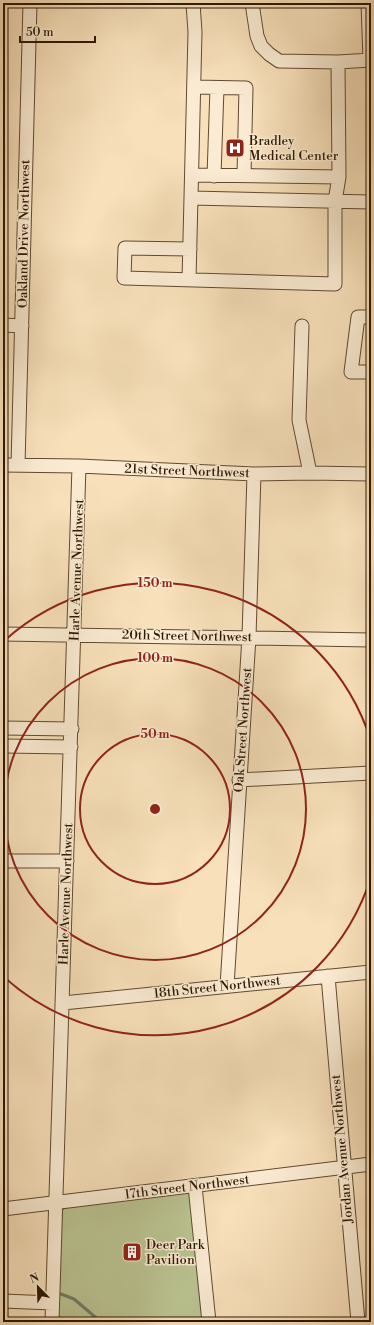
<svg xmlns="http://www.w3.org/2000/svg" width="374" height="1325" viewBox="0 0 374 1325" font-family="'Libre Bodoni',serif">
	<rect width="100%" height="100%" fill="#f7e0ba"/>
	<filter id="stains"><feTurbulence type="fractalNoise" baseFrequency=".005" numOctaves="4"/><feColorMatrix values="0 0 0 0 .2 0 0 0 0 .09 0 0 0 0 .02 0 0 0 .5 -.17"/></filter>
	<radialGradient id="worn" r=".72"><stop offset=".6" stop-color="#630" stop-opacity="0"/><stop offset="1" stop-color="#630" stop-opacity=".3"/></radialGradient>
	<!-- green -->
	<path fill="#bac391" stroke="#746e4a" d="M185,1193l5,1 13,128h-146l5,-111 3,-3z"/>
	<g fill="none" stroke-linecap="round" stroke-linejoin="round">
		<!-- stream -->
		<path stroke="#717c67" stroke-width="3" d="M61,1294l13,5 27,23"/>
		<defs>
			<path id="minor" d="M252,3l5,33 4,10 8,8 10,7 59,1 33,-2
				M368,3l2,57
				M194,87l52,1 -2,87
				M193,175l146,2
				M214,176l3,-88
				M192,198l179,4
				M190,249l-65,-1 -1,30 211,6v-83l4,-24 -1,-115
				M189,280l6,-248 -2,-29
				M371,317h-13l-7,55h20
				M3,325l19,1
				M302,326l-3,94 11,53
				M3,465l76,1 175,8 56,-1 61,1
				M18,465l12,-462
				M3,634l368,6
				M3,728l69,1
				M3,746l68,1
				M239,780l132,-7
				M3,861h64
				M328,976l30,346
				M227,986l22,-349 5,-163
				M63,1003l308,-31
				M195,1186l14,136
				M3,1209l368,-45
				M3,1301l49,2
				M52,1322l27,-856"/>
		</defs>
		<!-- minor casing -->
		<use href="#minor" stroke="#604a30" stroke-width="15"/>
		<!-- minor -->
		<use href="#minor" stroke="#faebd2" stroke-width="13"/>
	</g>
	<!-- distance rings -->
	<g fill="none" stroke="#8f2418" stroke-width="2">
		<circle cx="155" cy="809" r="75"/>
		<circle cx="155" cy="809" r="151"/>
		<path d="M371 877A226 226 0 0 1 4 977M4 641A226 226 0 0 1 371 741"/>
	</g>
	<!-- icons -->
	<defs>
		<symbol id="hospital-square" viewBox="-11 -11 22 22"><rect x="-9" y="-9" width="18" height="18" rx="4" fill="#8f2418" stroke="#faebd2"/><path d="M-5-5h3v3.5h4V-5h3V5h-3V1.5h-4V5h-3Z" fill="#fff"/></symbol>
		<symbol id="building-square" viewBox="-11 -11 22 22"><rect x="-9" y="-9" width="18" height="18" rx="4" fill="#8f2418" stroke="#faebd2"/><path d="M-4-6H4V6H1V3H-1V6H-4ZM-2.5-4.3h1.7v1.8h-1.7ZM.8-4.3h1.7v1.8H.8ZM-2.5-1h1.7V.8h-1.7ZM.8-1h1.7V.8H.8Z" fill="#fff"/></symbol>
	</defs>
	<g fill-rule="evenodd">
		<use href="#hospital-square" x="224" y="137" width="22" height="22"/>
		<use href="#building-square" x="121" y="1241" width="22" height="22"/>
	</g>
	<g text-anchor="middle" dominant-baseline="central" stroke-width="3" stroke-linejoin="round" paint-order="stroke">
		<!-- poi labels -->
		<g font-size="13" fill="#2e1802" stroke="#faebd2" text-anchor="start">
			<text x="249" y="141">Bradley<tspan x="249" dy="15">Medical Center</tspan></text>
			<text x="146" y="1245">Deer Park<tspan x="146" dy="15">Pavilion</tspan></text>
		</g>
		<!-- street labels -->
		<g font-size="13" fill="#2e1802" stroke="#faebd2">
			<text transform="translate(24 234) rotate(-89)">Oakland Drive Northwest</text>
			<text transform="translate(187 471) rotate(2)">21st Street Northwest</text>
			<text transform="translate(77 570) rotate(-88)">Harle Avenue Northwest</text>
			<text transform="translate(187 636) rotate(1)">20th Street Northwest</text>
			<text transform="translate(243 730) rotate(-86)">Oak Street Northwest</text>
			<text transform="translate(66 894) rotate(-88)">Harle Avenue Northwest</text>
			<text transform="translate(217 987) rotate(-6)">18th Street Northwest</text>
			<text transform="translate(342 1149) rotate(-95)">Jordan Avenue Northwest</text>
			<text transform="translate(187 1187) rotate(-7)">17th Street Northwest</text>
		</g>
	</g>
	<circle cx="155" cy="809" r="6" fill="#8f2418" stroke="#faebd2" stroke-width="2"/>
	<g font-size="12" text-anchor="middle" font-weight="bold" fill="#8f2418" stroke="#faebd2" stroke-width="3" stroke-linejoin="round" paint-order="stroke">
		<text x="155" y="587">150 m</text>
		<text x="155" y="662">100 m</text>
		<text x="155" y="738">50 m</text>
	</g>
	<!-- margin -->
	<rect width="374" height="1325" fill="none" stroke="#f7e0ba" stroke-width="16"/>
	<rect x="4" y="4" width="366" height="1317" fill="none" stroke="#2e1802" stroke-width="2"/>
	<rect x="8" y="8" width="358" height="1309" fill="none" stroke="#2e1802"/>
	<!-- north arrow -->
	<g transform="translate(38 1287) rotate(337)" stroke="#faebd2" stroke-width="3" paint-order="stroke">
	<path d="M0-3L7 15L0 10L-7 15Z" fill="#2e1802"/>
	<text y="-6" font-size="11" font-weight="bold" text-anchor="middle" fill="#2e1802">N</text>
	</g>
	<!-- scale -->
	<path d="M20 36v6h75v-6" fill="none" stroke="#2e1802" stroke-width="2"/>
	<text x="26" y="36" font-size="12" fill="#2e1802" stroke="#faebd2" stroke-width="3" paint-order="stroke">50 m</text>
	<rect width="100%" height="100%" filter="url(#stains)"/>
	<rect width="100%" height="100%" fill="url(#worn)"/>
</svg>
